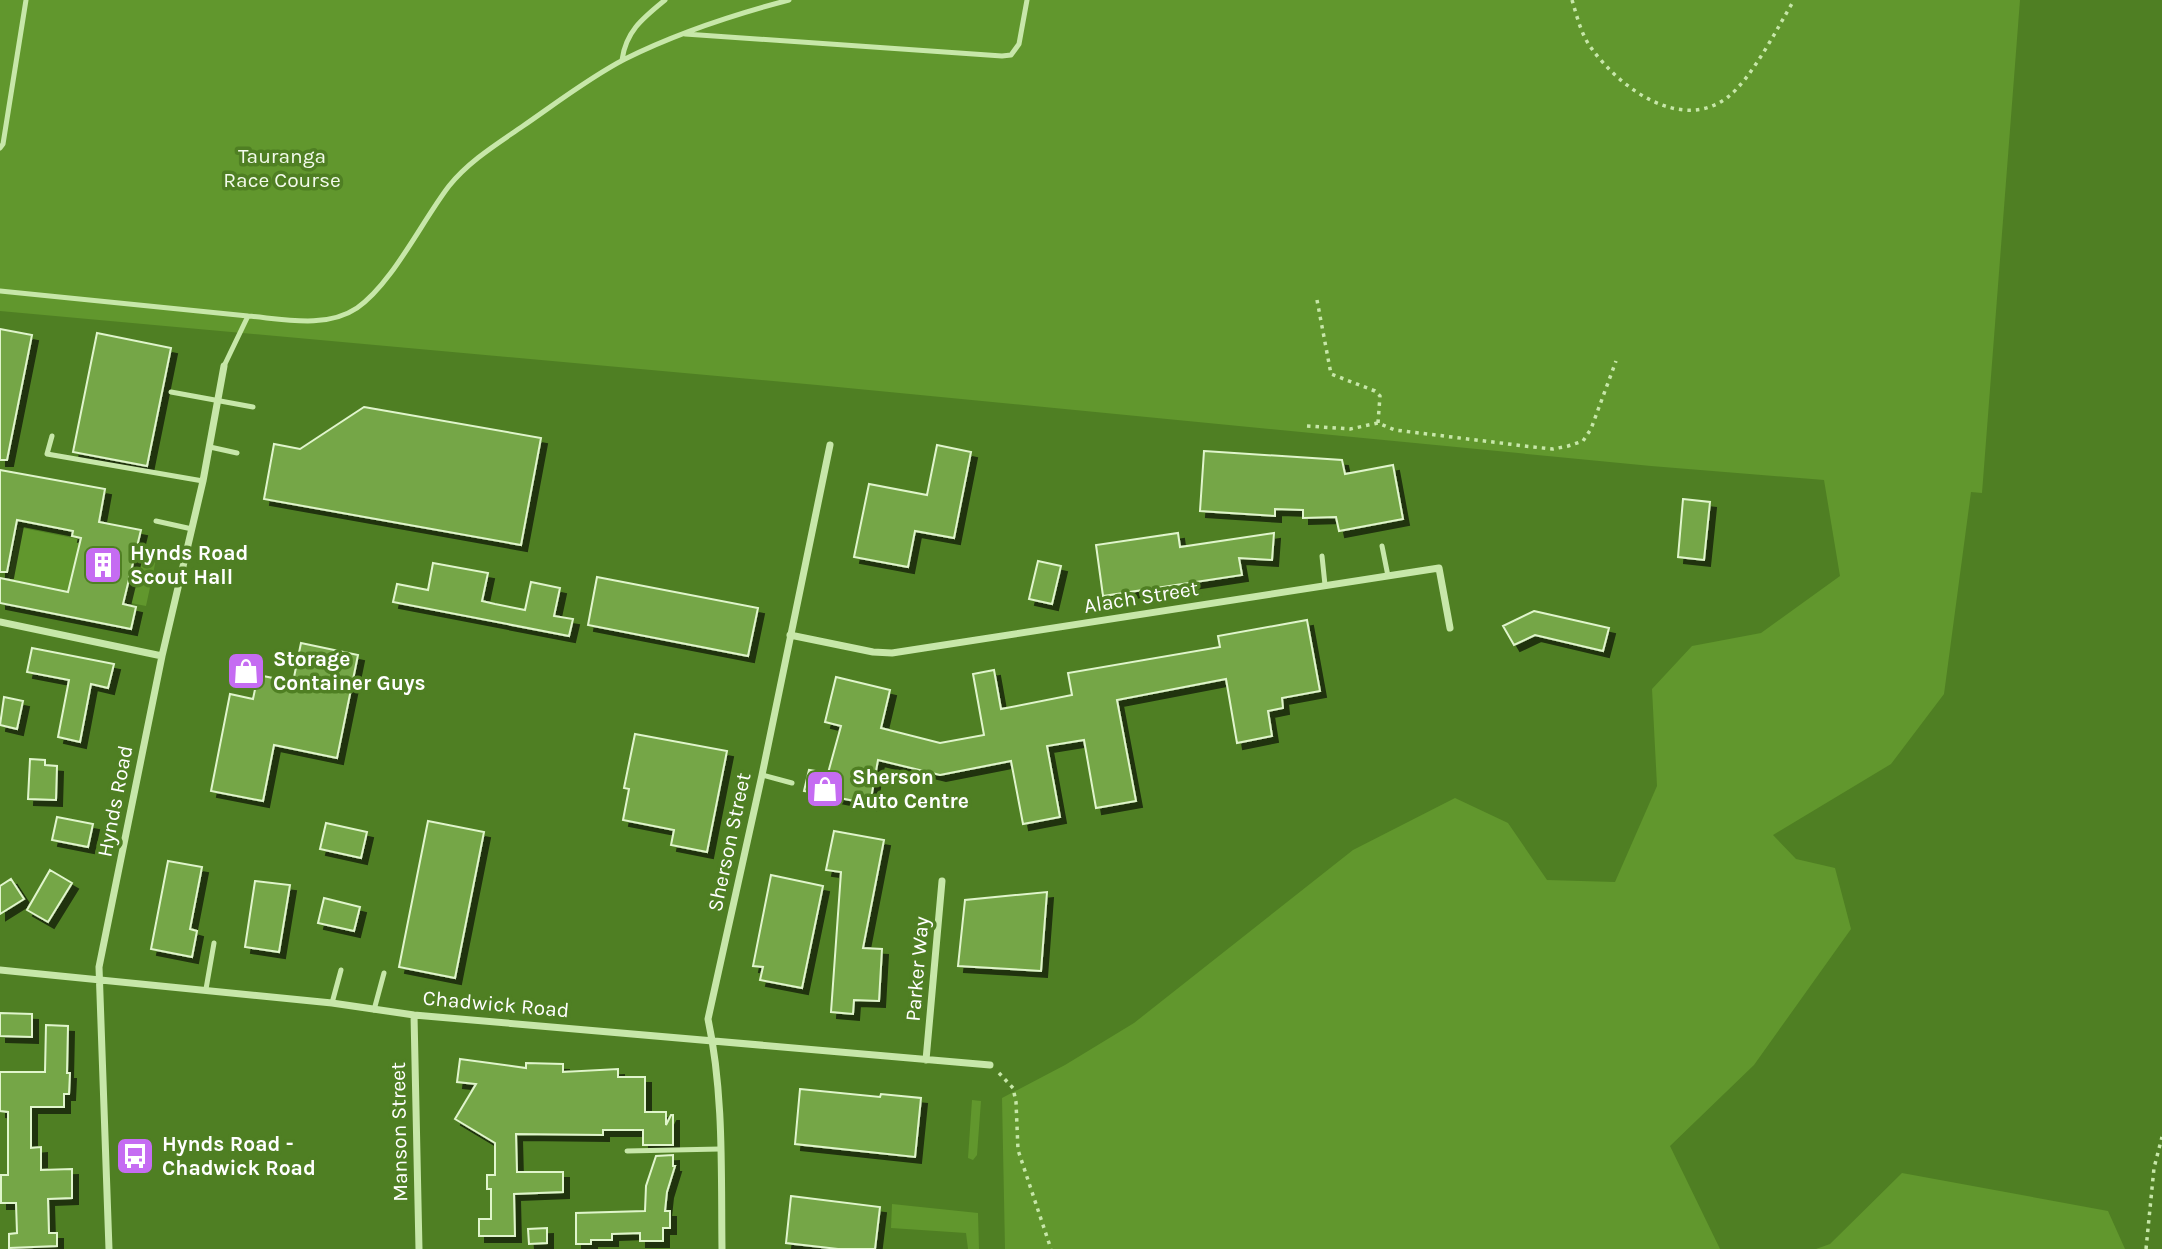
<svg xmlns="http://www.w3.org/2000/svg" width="2162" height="1249" viewBox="0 0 2162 1249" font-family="Karla,sans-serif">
	<defs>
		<filter id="shadow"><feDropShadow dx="6" dy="6" stdDeviation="0" flood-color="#0009"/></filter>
	</defs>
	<rect width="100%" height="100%" fill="#4f7f23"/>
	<!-- green -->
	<path fill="#61972d" d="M0,0h2020l-38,493 -11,-1 -27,202 -53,70 -118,71 23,24 39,9 16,61 -97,136 -84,81 50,103h-715l-3,-151 63,-33 69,-42 219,-173 102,-52 53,25 39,57 68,2 42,-96 -5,-97 40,-43 69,-13 79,-57 -16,-96 -173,-14 -834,-81 -817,-74z
		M18,527l139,28 -11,51 -138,-27z
		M972,1100l9,1 -4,54 -4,5 -5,-2z
		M1902,1173l206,38 17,38h-309l14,-5z
		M892,1204l86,9 1,36h-11l-2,-16 -75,-5z"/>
	<!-- building -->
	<path fill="#75a647" stroke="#e0f5cc" stroke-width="2" filter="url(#shadow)" d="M0,329l32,6 -25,125h-7z
		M97,333l74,15 -24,118 -74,-14z
		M364,407l177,31 -20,107 -257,-46 10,-55 26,5z
		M937,445l34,7 -17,86 -39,-7 -7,36 -54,-10 15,-73 58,11z
		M1204,451l138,9 3,14 48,-9 10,54 -64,12 -3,-14 -33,1v-8l-28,-1v7l-75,-5z
		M0,470l105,19 -6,33 42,8 -18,74 13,3 -5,22 -131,-26v-25l68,14 13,-54 -9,-2 1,-5 -56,-11 -10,52h-7z
		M1683,499l27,3 -6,58 -26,-3z
		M1178,533l2,14 94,-14 -2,27 -33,-2 3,17 -139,21 -7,-51z
		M1038,561l23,5 -9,38 -23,-5z
		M433,563l55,10 -6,28 13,3 30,6 6,-28 29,6 -6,28 19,3 -4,17 -176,-34 4,-18 31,6z
		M597,577l161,31 -10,48 -160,-31z
		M1534,611l75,17 -6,23 -68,-16 -21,10 -11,-19z
		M1307,620l13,71 -38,7 1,10 -15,3 4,25 -35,7 -11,-64 -109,21 19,101 -40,7 -12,-68 -37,6 13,71 -37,7 -12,-63 -71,14 -62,-15 -8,44 -66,-13 5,-21 19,3 13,-47 -16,-4 11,-45 54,13 -9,38 59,15 44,-8 -11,-61 21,-4 7,39 71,-14 -4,-22 152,-26 -2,-11z
		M301,643l57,12 -21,103 -63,-13 -11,56 -52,-10 19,-97 23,5 5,-24 35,7z
		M32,648l82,16 -6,24 -17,-4 -11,58 -22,-5 11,-57 -42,-8z
		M4,697l19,4 -6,28 -17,-4z
		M635,734l92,17 -20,101 -36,-7 3,-15 -51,-10 6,-31 -5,-1z
		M30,759l15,1v5l12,1 -1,34 -28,-1z
		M57,817l36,7 -5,23 -36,-7z
		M428,821l56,11 -29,146 -56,-11z
		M326,823l41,9 -6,26 -41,-9z
		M834,831l50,9 -21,108 19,1 -3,52 -25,-1 -1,14 -22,-2 10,-140 -15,-2z
		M168,861l34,6 -12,62 7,2 -5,26 -41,-8z
		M50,870l22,13 -24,39 -21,-12z
		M771,875l52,11 -21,102 -42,-8 3,-13 -10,-1z
		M11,879l13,20 -24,15v-28z
		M255,881l35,4 -11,67 -34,-5z
		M1047,892l-6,79 -83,-5 7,-66z
		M324,898l36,9 -6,24 -36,-8z
		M0,1013l32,1v23l-32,-1z
		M46,1025l22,1 -1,47h3l-1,21h-5v13h-33v41l10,-1v23l31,-1v29l-24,1 1,34h8v13l-48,2v-14l8,-1 -1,-30h-15v-28h7v-63l-8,-1v-39h45z
		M460,1059l66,9v-5l37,1v8l55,-3v8h27v35h21v13l5,-10h2v30h-30v-15h-40v5l-87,-1 1,38h46v20l-49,2 1,42h-36v-17h12v-30h-4v-14h8v-32l-40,-24 21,-35 -19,-2z
		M800,1089l80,8 1,-3 40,4 -6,59 -120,-13z
		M673,1155v11h2l-8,26 -2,19h5v17h-7v13h-23v-8l-28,1v6h-21v4h-15v-31l69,-2 1,-25 10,-30z
		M791,1196l89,11 -5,42h-37l-52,-6z
		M547,1228v15l-18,1 -1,-15z"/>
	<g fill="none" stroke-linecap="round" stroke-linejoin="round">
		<!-- path -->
		<path stroke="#c7e7a9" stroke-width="3.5" stroke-dasharray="3.5 5" stroke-linecap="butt" d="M1572,0c5,16 9,35 20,49 28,39 89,84 136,48 24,-19 50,-70 66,-97
			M1317,300l14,74 44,17 5,5 -2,27
			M1307,426l43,3 28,-6 17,7 138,17 20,2 15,-3 15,-5 8,-12 25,-68
			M999,1073l14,15 3,14 2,48 33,99
			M2146,1249l8,-81 8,-31"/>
		<!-- service -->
		<path stroke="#c7e7a9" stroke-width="5" d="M685,34l317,22 9,-1 8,-11 8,-44
			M622,60c4,-29 21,-42 43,-60
			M0,148l3,-4 23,-144
			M0,291l248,25
			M224,366l24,-50c35,3 78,13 109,-8 35,-24 65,-87 92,-122 20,-25 48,-42 74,-60 32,-22 67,-49 102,-67 52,-26 107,-44 164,-59
			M171,392l82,15
			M52,436l-5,18 156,27
			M210,447l27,6
			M156,521l36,8
			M1382,546l6,30
			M1322,556l3,29
			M762,775l30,8
			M206,989l8,-46
			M332,1003l9,-33
			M374,1010l10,-37
			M627,1151l93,-2"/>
		<!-- minor -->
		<path stroke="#c7e7a9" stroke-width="7" d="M0,622l162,34
			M790,635l83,17 19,1 547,-85 11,60
			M0,970l332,33 82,12 576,50
			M414,1015l5,234
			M926,1060l16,-179
			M109,1249l-10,-282 63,-311 41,-175 21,-115
			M722,1249c-1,-76 2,-155 -14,-230l54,-244 68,-330"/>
	</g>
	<!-- icons -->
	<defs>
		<symbol id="building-square" viewBox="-11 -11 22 22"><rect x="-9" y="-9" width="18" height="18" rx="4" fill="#c56cf2" stroke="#4f7f23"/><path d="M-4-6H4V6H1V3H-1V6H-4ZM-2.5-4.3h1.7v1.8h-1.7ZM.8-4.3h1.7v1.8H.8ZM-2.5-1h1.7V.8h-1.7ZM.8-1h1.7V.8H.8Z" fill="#fff"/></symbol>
		<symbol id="shop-square" viewBox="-11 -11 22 22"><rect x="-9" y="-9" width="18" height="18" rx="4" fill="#c56cf2" stroke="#4f7f23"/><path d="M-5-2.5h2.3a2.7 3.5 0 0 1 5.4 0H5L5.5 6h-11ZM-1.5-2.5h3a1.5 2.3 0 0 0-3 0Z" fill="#fff"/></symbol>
		<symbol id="bus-square" viewBox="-11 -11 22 22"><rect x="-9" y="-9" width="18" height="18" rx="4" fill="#c56cf2" stroke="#4f7f23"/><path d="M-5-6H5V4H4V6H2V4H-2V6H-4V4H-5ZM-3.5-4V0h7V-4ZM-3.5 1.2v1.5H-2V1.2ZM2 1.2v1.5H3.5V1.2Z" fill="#fff"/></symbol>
	</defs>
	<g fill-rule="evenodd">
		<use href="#building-square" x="81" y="543" width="44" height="44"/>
		<use href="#shop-square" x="224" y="649" width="44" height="44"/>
		<use href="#shop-square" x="803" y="767" width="44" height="44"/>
		<use href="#bus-square" x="113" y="1134" width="44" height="44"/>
	</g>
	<g text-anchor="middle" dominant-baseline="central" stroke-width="7" stroke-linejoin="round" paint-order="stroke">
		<!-- park labels -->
		<g font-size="21" fill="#f3fbeb" stroke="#4f7f23">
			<text x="282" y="156">Tauranga<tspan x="282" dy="24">Race Course</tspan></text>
		</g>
		<!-- poi labels -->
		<g font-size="21" font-weight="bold" fill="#fff" stroke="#4f7f23" text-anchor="start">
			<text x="130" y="553">Hynds Road<tspan x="130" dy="24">Scout Hall</tspan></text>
			<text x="273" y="659">Storage<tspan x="273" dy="24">Container Guys</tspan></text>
			<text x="852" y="777">Sherson<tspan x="852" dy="24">Auto Centre</tspan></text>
			<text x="162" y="1144">Hynds Road -<tspan x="162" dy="24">Chadwick Road</tspan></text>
		</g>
		<!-- street labels -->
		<g font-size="21" fill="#fff" stroke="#4f7f23">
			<text transform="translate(1141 597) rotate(-9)">Alach Street</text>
			<text transform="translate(115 801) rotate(-79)">Hynds Road</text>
			<text transform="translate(729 842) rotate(-78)">Sherson Street</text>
			<text transform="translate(917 969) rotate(-85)">Parker Way</text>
			<text transform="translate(496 1004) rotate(5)">Chadwick Road</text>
			<text transform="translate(399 1132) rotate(-91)">Manson Street</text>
		</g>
	</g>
</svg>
